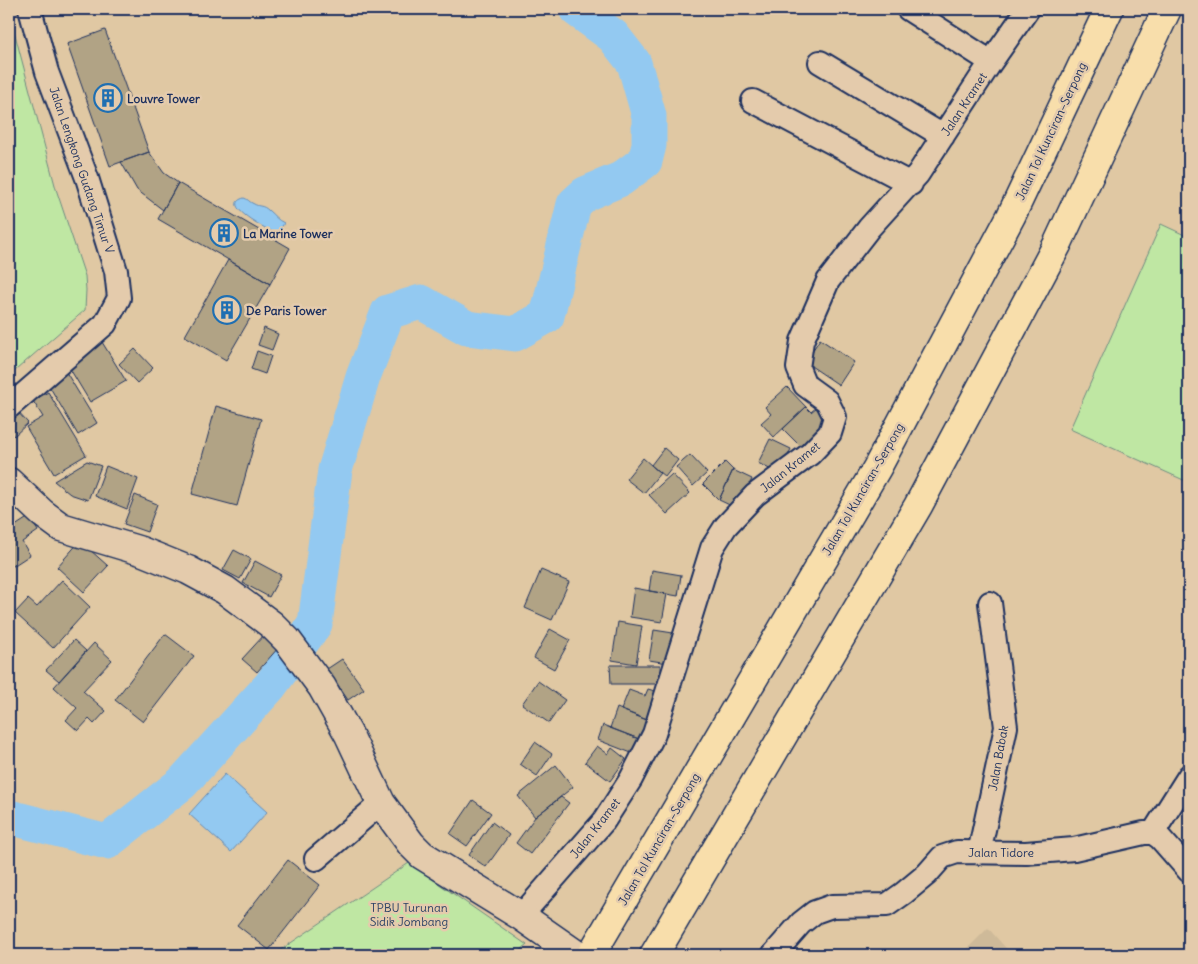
<svg xmlns="http://www.w3.org/2000/svg" width="1198" height="964" viewBox="0 0 1198 964" font-family="Delius,sans-serif">
	<rect width="100%" height="100%" fill="#e0c8a3"/>
	<filter id="ink" filterUnits="userSpaceOnUse"><feTurbulence type="fractalNoise" baseFrequency=".02" numOctaves="2"/><feDisplacementMap in="SourceGraphic" scale="10" xChannelSelector="R" yChannelSelector="G"/><feConvolveMatrix kernelMatrix="1 2 1 2 8 2 1 2 1" color-interpolation-filters="sRGB"/></filter>
	<g filter="url(#ink)">
		<!-- built -->
		<path fill="#ceba99" d="M988,928l24,27h-51z"/>
		<!-- green -->
		<path fill="#bfe7a3" stroke="#6d8b80" d="M9,12l47,177 29,87 1,14 -1,20 -76,66z
			M1161,224l28,13 -1,245 -118,-53z
			M409,863l118,82 -12,10h-242z"/>
		<!-- water -->
		<path fill="#93c9f1" stroke="#638bb6" d="M244,198c4,1 5,4 10,6 5,3 9,1 14,6 6,5 9,10 16,13l-5,9 -4,1c-6,-3 -57,-28 -31,-35z
			M225,774l42,38 -36,40 -42,-38z"/>
		<g fill="none" stroke-linecap="round" stroke-linejoin="round">
			<!-- river -->
			<path stroke="#93c9f1" stroke-width="35" d="M9,817l98,25 75,-59 88,-97 45,-62 20,-154 28,-93 25,-65 33,-10 46,26 48,6 32,-18 27,-112 11,-10 36,-15 24,-18 4,-16v-29l-15,-53 -21,-27 -37,-27"/>
		</g>
		<!-- building -->
		<path fill="#b1a385" stroke="#1b2f5e" d="M105,30l44,122 -39,14 -43,-122z
			M149,152l15,21 14,10 -15,27 -26,-20 -16,-28z
			M178,183l112,65 -20,36 -112,-65z
			M228,260l42,24 -44,76 -41,-24z
			M264,328l14,6 -6,16 -14,-5z
			M820,339l34,23 -15,23 -34,-23z
			M102,342l24,39 -36,21 -23,-38z
			M135,349l18,19 -16,15 -18,-19z
			M257,351l14,5 -6,18 -14,-5z
			M66,372l31,51 -19,12 -30,-51z
			M787,387l19,20 -32,30 -13,-14 10,-9 -6,-7z
			M48,392l38,63 -32,19 -28,-47 17,-10 -10,-16z
			M216,406l45,13 -24,87 -45,-12z
			M818,406l14,14 -30,28 -19,-19 23,-22 5,5z
			M14,408l14,15 -14,13 -5,-5v-18z
			M770,439l21,10 -12,25 -21,-11z
			M664,448l14,12 -13,17 -14,-12z
			M690,455l17,18 -14,13 -17,-19z
			M643,458l17,15 -16,20 -18,-14z
			M87,461l14,5 -13,34 -18,-6 -16,-13z
			M725,462l8,8 -14,30 -16,-16z
			M106,466l32,13 -11,30 -32,-13z
			M733,470l19,9 -14,30 -19,-9z
			M672,474l18,19 -23,21 -18,-19z
			M135,495l22,9 -10,28 -23,-8z
			M29,517l9,14 -16,11 8,13 -20,13 -1,-2v-36z
			M80,541l28,25 -24,26 -27,-25z
			M234,550l17,9 -11,20 -17,-9z
			M255,561l26,14 -12,22 -26,-14z
			M541,570l28,12 -17,38 -27,-12z
			M652,570l29,5 -3,21 -29,-5z
			M62,580l28,27 -37,41 -38,-35 13,-14 9,8z
			M634,588l33,6 -5,28 -32,-5z
			M618,622l24,4 -6,38 -24,-4z
			M550,629l20,11 -16,29 -20,-11z
			M654,630l19,3 -5,30 -19,-3z
			M165,634l29,22 -51,66 -28,-22z
			M265,634l14,13 -22,25 -15,-13z
			M74,640l12,11 -27,30 -13,-11z
			M94,643l18,17 -29,31 23,20 -12,13 -5,-5 -11,12 -12,-11 11,-12 -23,-21z
			M342,659l22,30 -16,11 -21,-31z
			M610,665h50v19h-49z
			M538,681l27,19 -16,23 -27,-19z
			M648,689l10,3 -11,28 -26,-10 8,-20 16,6z
			M617,708l30,12 -8,19 -29,-11z
			M603,725l36,14 -5,15 -36,-14z
			M535,742l17,12 -15,22 -17,-12z
			M597,746l11,8 4,-6 14,11 -16,22 -25,-19z
			M556,765l17,22 -38,30 -17,-21z
			M561,797l8,6 -39,51 -14,-11 19,-26z
			M473,800l18,13 -24,33 -17,-12z
			M492,822l17,13 -23,32 -17,-12z
			M288,860l32,25 -51,65 -32,-25z"/>
		<g fill="none" stroke-linecap="round" stroke-linejoin="round">
			<defs>
				<path id="minor" d="M908,9l83,53
					M820,62l123,74
					M753,101l158,83
					M9,407l96,-83 14,-26 -3,-27 -29,-93 -40,-106 -17,-63
					M1153,833l36,-57
					M979,853l27,-126 -16,-124
					M316,859l65,-56
					M521,916l83,-95 27,-42 23,-45 58,-186 14,-22 29,-31 55,-41 20,-21 5,-16 -8,-16 -22,-16 -7,-17 4,-27 26,-60 41,-53 49,-54 73,-112 37,-53
					M773,955l28,-32 14,-11 17,-6 55,-1 17,-12 23,-19 15,-17 15,-5 69,1 48,-4 70,-16h9l7,5 29,33"/>
				<path id="tertiary" d="M9,482l33,31 19,14 80,24 47,19 37,20 47,35 15,15 35,47 27,48 32,68 30,41 11,11 99,61 56,39"/>
				<path id="motorway" d="M591,955l286,-487 134,-252 98,-207
					M654,955l264,-449 139,-261 110,-236"/>
			</defs>
			<!-- minor casing -->
			<use href="#minor" stroke="#1b2f5e" stroke-width="26"/>
			<!-- tertiary casing -->
			<use href="#tertiary" stroke="#1b2f5e" stroke-width="31"/>
			<!-- motorway casing -->
			<use href="#motorway" stroke="#1b2f5e" stroke-width="31"/>
			<!-- minor -->
			<use href="#minor" stroke="#e4cbac" stroke-width="22"/>
			<!-- tertiary -->
			<use href="#tertiary" stroke="#e4cbac" stroke-width="28"/>
			<!-- motorway -->
			<use href="#motorway" stroke="#f8deab" stroke-width="28"/>
		</g>
	</g>
	<!-- icons -->
	<defs>
		<symbol id="building-ring" viewBox="-11 -11 22 22"><circle r="9.5" fill="#e4cbac" stroke="#1f6fb2" stroke-width="1.5"/><path d="M-4-6H4V6H1V3H-1V6H-4ZM-2.5-4.3h1.7v1.8h-1.7ZM.8-4.3h1.7v1.8H.8ZM-2.5-1h1.7V.8h-1.7ZM.8-1h1.7V.8H.8Z" fill="#1f6fb2"/></symbol>
	</defs>
	<g fill-rule="evenodd">
		<use href="#building-ring" x="92" y="82" width="32" height="32"/>
		<use href="#building-ring" x="208" y="217" width="32" height="32"/>
		<use href="#building-ring" x="211" y="294" width="32" height="32"/>
	</g>
	<g text-anchor="middle" dominant-baseline="central" stroke-width="5" stroke-linejoin="round" paint-order="stroke">
		<!-- poi labels -->
		<g font-size="12" font-weight="bold" fill="#1b2f5e" stroke="#e4cbac" text-anchor="start">
			<text x="127" y="98">Louvre Tower</text>
			<text x="243" y="233">La Marine Tower</text>
			<text x="246" y="310">De Paris Tower</text>
		</g>
		<!-- street labels -->
		<g font-size="12" fill="#1b2f5e" stroke="#e4cbac">
			<text transform="translate(964 104) rotate(-57)">Jalan Kramet</text>
			<text transform="translate(1051 131) rotate(-65)">Jalan Tol Kunciran–Serpong</text>
			<text transform="translate(82 170) rotate(71)">Jalan Lengkong Gudang Timur V</text>
			<text transform="translate(790 467) rotate(-39)">Jalan Kramet</text>
			<text transform="translate(863 489) rotate(-60)">Jalan Tol Kunciran–Serpong</text>
			<text transform="translate(998 758) rotate(-80)">Jalan Babak</text>
			<text transform="translate(595 828) rotate(-52)">Jalan Kramet</text>
			<text transform="translate(659 839) rotate(-60)">Jalan Tol Kunciran–Serpong</text>
			<text x="1001" y="852">Jalan Tidore</text>
		</g>
		<!-- park labels -->
		<g font-size="12" fill="#2b4165" stroke="#e4cbac">
			<text x="409" y="907">TPBU Turunan<tspan x="409" dy="14">Sidik Jombang</tspan></text>
		</g>
	</g>
	<!-- margin -->
	<rect width="1198" height="964" fill="none" stroke="#e4cbac" stroke-width="30"/>
	<rect x="15" y="15" width="1168" height="934" fill="none" stroke="#1b2f5e" stroke-width="2" filter="url(#ink)"/>
</svg>
